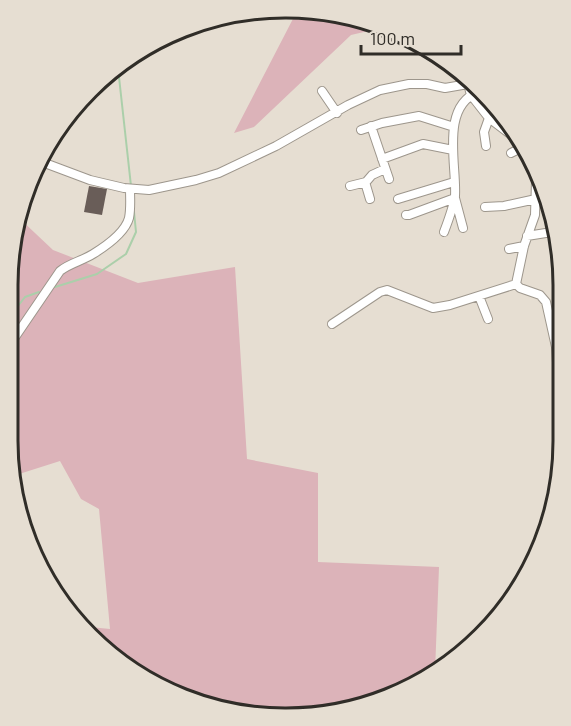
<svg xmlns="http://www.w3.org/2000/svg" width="571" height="726" viewBox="0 0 571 726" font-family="Barlow,sans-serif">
	<rect width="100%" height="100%" fill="#e6ded2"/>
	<!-- green -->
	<path fill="#dcb3b9" d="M296,13l62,4 23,11 -30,7 -97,92 -20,6z
		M18,217l35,33 85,33 97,-16 12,192 71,14v89l121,5 -4,105 -11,9 -67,28 -72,9 -72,-9 -67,-28 -57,-44 -9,-11 30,3 -11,-120 -18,-10 -21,-38 -44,14 -8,-207z"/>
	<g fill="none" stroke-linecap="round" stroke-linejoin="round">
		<!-- stream -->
		<path stroke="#abcfaa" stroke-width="2" d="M118,68l13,118
			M55,287l42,-13 29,-20 10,-22 -2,-20
			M10,316l15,-19 14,-5"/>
	</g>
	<!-- building -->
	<path fill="#695d58" d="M89,186l18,3 -5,26 -18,-3z"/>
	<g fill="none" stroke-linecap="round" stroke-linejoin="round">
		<defs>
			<path id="minor" d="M322,91l15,22
				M371,126l18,53
				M361,130l21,-7 37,-7 35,11
				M486,146l-2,-14 5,-14
				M511,153l12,-6
				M382,159l41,-15 30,6
				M42,162l48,18 34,8 25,2 47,-10 23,-7 57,-27 72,-41 32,-15 29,-6h18l18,4 23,-4 3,11 18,23 29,22 5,7 9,19
				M533,168l3,13 -1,34 -11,31 -8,38 4,4 20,7 6,7 10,45 4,62
				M365,182l5,17
				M350,186l16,-4 6,-7 13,-6
				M398,199l56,-17
				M485,207l19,-1 32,-7
				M406,215h3l46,-17 8,30
				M444,232c3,-8 10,-28 11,-36 2,-31 -15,-89 23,-104
				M527,236l25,-4
				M509,249l15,-3
				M479,296l9,23
				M332,324l48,-32 7,-2 46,18 17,-3 66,-21
				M11,343l49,-72c10,-8 22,-10 33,-17 13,-8 32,-21 36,-36 2,-10 1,-19 1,-29"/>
		</defs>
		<!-- minor casing -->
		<use href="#minor" stroke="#9d968c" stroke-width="10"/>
		<!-- minor -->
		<use href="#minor" stroke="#fff" stroke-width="8"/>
	</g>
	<!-- crop -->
	<path d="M0 0H571V726H0ZM285 18H286A267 267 0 0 1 553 285V441A267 267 0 0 1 286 708H285A267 267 0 0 1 18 441V285A267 267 0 0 1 285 18Z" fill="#e6ded2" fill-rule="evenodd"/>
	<path fill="none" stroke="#302d28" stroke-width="3" d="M285 18H286A267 267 0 0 1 553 285V441A267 267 0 0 1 286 708H285A267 267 0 0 1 18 441V285A267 267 0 0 1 285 18Z"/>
	<!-- scale -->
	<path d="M361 45v9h100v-9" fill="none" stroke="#302d28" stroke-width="3"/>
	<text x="370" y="45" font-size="18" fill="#302d28" stroke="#e6ded2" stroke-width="4.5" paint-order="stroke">100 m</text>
</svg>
